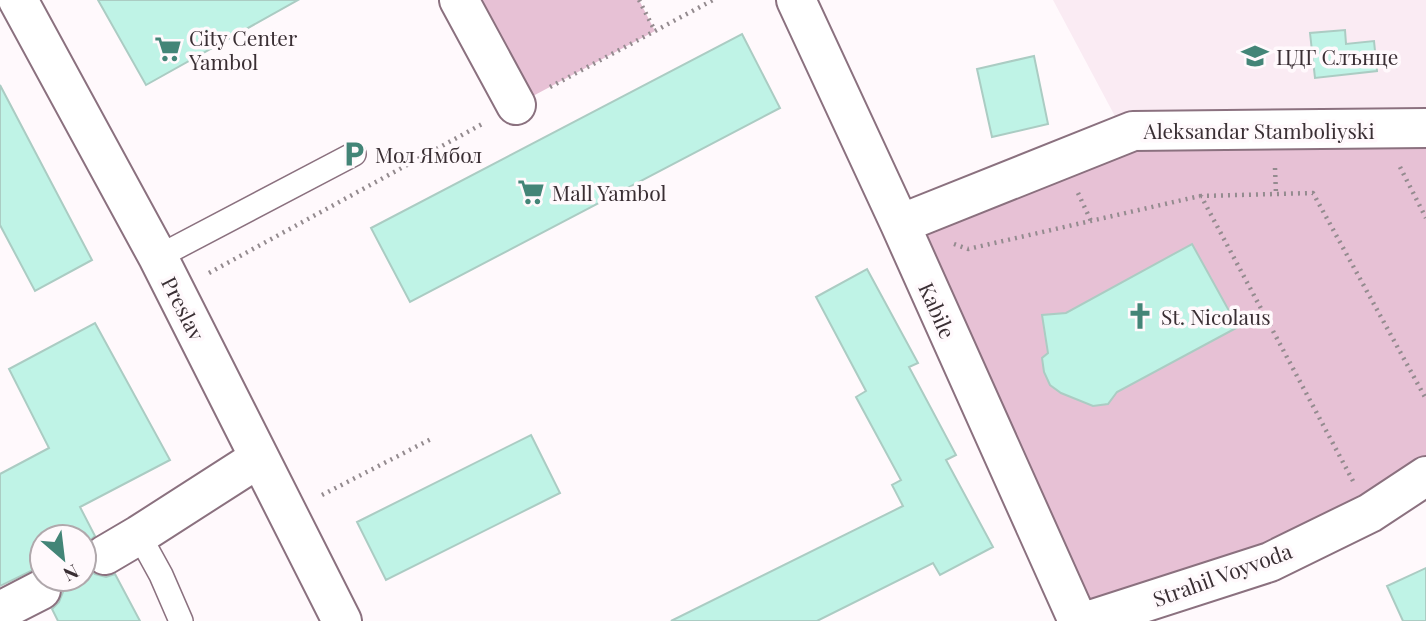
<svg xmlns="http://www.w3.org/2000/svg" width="1426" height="621" viewBox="0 0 1426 621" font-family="'Playfair Display',serif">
	<rect width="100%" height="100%" fill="#fff9fc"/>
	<!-- built -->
	<path fill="#faebf3" d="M1053,0h373v111l-309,9z"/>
	<!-- green -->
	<path fill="#e7c1d5" d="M459,0h180l16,31 -139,74z
		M1426,128v348l-339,145 -187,-397 233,-93z"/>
	<!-- building -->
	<path fill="#bff3e6" stroke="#abccc3" stroke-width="2" d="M98,0h200l-152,85z
		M1345,30l1,14 28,-3 3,30 -62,7 -5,-45z
		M742,34l38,74 -370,194 -39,-74z
		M1034,56l14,68 -56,13 -15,-68z
		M0,85l92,175 -57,31 -35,-66z
		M1192,244l46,83 -121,65 -9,12 -15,2 -32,-13 -11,-8 -6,-13 -2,-14 6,-5 -6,-38 24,-2z
		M867,269l51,94 -9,4 47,88 -10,5 47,87 -53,28 -7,-12 -116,58h-146l232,-115 -11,-21 9,-5 -45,-83 10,-6 -50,-94z
		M95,323l75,137 -90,47 15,29 -9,8 -2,7v-14h-42v31l-11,3 -31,15v-112l49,-26 -40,-79z
		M531,435l29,58 -174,87 -29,-58z
		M84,559l3,8 8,7 11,3 9,-3 25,47h-82l-6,-12 7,-7 4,-10 -3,-13h24z
		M1426,568v53h-23l-16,-35z"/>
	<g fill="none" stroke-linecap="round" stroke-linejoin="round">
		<defs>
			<path id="lane" d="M158,257l196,-103
				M139,535l22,40 20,46"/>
			<path id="street" d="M459,0l57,105
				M796,0l104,224 178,397
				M900,224l233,-93 293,-3
				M105,555l34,-20 120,-77
				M0,611l41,-21
				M1087,621l183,-59 100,-49 56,-37"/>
			<path id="secondary" d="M18,0l140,257 184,364"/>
		</defs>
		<!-- lane casing -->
		<use href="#lane" stroke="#8b717f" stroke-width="26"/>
		<!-- street casing -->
		<use href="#street" stroke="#8b717f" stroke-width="42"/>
		<!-- secondary casing -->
		<use href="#secondary" stroke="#8b717f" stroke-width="42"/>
		<!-- path -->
		<path stroke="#948b8f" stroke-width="4.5" stroke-dasharray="2 5" stroke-linecap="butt" d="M639,0l16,31
			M550,87l163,-87
			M1400,167l26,51
			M1275,168l1,26
			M1078,193l13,28
			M954,244l14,5 232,-53
			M209,273l275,-150
			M1353,481l-152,-285 112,-3 113,206
			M322,495l111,-57"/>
		<!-- lane -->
		<use href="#lane" stroke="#fff" stroke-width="23"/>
		<!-- street -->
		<use href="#street" stroke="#fff" stroke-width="38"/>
		<!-- secondary -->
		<use href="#secondary" stroke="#fff" stroke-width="38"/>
	</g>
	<!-- icons -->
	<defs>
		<symbol id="supermarket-bare" viewBox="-9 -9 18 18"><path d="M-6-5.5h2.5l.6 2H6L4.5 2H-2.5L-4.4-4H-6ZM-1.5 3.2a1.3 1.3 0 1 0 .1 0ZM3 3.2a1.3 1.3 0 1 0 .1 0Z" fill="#438577" stroke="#fff9fc" stroke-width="2.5" paint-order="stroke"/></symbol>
		<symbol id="school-bare" viewBox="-9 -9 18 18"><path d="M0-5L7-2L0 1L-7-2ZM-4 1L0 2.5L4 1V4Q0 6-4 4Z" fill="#438577" stroke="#fff9fc" stroke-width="2.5" paint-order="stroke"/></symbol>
		<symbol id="parking-bare" viewBox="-9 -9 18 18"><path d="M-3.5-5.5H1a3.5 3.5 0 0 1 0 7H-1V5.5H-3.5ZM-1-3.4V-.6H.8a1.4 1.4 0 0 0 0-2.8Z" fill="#438577" stroke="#fff9fc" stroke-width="2.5" paint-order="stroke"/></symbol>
		<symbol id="church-bare" viewBox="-9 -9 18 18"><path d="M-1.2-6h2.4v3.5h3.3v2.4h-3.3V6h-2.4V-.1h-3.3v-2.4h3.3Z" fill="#438577" stroke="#fff9fc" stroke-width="2.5" paint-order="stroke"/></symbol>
	</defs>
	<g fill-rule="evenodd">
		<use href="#supermarket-bare" x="149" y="30" width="38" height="38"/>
		<use href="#school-bare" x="1236" y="37" width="38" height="38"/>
		<use href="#parking-bare" x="335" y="135" width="38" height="38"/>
		<use href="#supermarket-bare" x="512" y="173" width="38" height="38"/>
		<use href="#church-bare" x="1121" y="297" width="38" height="38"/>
	</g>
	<g text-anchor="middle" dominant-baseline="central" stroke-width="7" stroke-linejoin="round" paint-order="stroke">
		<!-- poi labels -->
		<g font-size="21" fill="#3a2f34" stroke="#fff9fc" text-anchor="start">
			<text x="189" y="37">City Center<tspan x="189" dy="24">Yambol</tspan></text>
			<text x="1276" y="56">ЦДГ Слънце</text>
			<text x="375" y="154">Мол Ямбол</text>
			<text x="552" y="192">Mall Yambol</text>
			<text x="1161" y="316">St. Nicolaus</text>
		</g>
		<!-- street labels -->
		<g font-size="21" fill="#3a2f34" stroke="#fff9fc">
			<text x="1259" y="130">Aleksandar Stamboliyski</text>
			<text transform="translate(184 308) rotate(63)">Preslav</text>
			<text transform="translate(938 310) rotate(66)">Kabile</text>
			<text transform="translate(1222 574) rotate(-20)">Strahil Voyvoda</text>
		</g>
	</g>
	<!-- north arrow -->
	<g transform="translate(63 558) rotate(152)"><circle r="33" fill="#fff9fc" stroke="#b0a8ac" stroke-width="2"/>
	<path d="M0-5L12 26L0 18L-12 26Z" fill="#438577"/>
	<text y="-10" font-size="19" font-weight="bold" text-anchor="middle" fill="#3a2f34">N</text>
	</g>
</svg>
